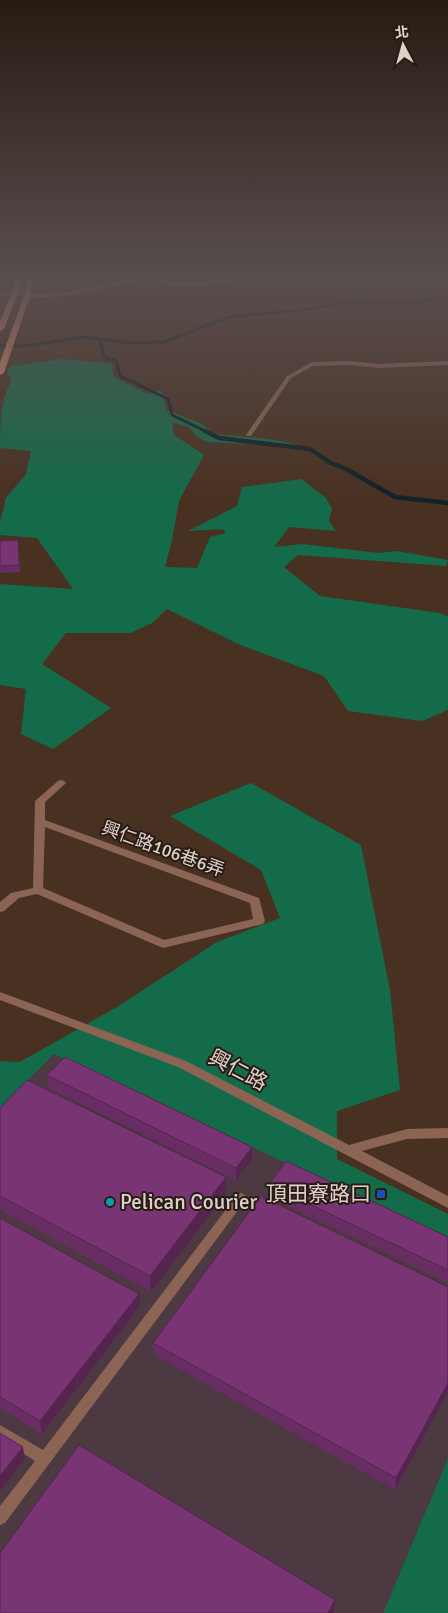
<svg xmlns="http://www.w3.org/2000/svg" width="448" height="1613" viewBox="0 0 448 1613" font-family="Signika,'Noto Sans TC',sans-serif">
	<rect width="100%" height="100%" fill="#493122"/>
	<!-- industrial -->
	<path fill="#4c3941" d="M54,1054l394,185v219l-65,155h-383v-505z"/>
	<!-- green -->
	<path fill="#146b4a" d="M63,359l49,5 2,13 34,17 13,-4 6,20 35,14 13,10 53,5 28,5 -7,2 -82,-4 -11,-6 -7,-9 -17,-5 2,13 30,20 -25,46 -7,39 -7,27 32,1 13,-31 16,-4 -3,-4 -35,2 49,-25 5,-19 60,-8 24,19 6,11 -3,12 7,10 -47,-4 -15,20 28,-3 77,9 17,-2 52,9 -2,6 -148,-11 -14,12 36,29 120,17 8,4v93l-26,11 -74,-10 -24,-35 -86,-32 -71,-35 -15,14 -21,10h-65l-24,31 69,44 -58,41 -32,-15 5,-45 -26,-4v-101l73,5 -36,-51 -37,-3v-13l6,-24 20,-24 5,-23 -31,-3c0,-24 0,-46 11,-67l-4,-10 4,-5z
		M251,783l110,62 29,145 10,100 -63,21v48l111,55v25l-394,-185 -54,54v-47l20,1 97,-55 100,-65 63,-24 -19,-48 -91,-54z
		M448,1458v155h-65z"/>
	<g fill="none" stroke-linecap="round" stroke-linejoin="round">
		<!-- stream-far1 -->
		<path stroke="#112228" stroke-width="3" d="M100,340l4,17 12,4 4,15 48,23 4,16 35,17
			M0,346h25l59,-9 45,6 35,-1 65,-25 72,-7 47,-8 64,2 36,-8"/>
		<!-- stream -->
		<path stroke="#112228" stroke-width="4.5" d="M205,431l14,7 91,11 21,14 15,6 49,28 53,6"/>
		<!-- lane -->
		<path fill="#8b6454" fill-rule="evenodd" d="M335,274h4l2,9 -4,-1z
			M391,274h4l-5,11h-4z
			M15,292l14,4 -2,1 -12,-3 -15,2v-2z
			M349,361l30,3 69,-3v4l-69,3 -30,-3 -36,1 -22,12 -40,58h-4l-1,-1 41,-59 25,-14z
			M241,1193l4,2 2,3 -2,3 -240,322 -5,2v-19l35,-45 -35,-22v-14l43,25 194,-255z"/>
		<!-- street -->
		<path fill="#8b6454" fill-rule="evenodd" d="M251,274h8l-30,10 -56,2 -19,-5h-18l-70,15 -39,2 -3,-2 3,-2 39,-2 70,-15h18l19,5 56,-2z
			M61,780l3,1 2,2 -2,2 -19,17v18l214,78 6,23 -2,3 -100,24 -126,-54 -18,4 -15,13 -4,1v-10l11,-9 22,-5 2,-87 23,-20zM45,827l205,76 3,16 -89,21 -121,-52z
			M0,992l186,69 163,84 58,-16 41,-1v10l-41,1 -45,12 86,45v12l-270,-141 -178,-67z"/>
		<!-- primary -->
		<path fill="#dc8d6c" fill-rule="evenodd" d="M15,274h6l-3,19 -14,36 -4,2v-10l12,-28z
			M28,274h6l-4,22 -26,77 -4,2v-13l24,-66z"/>
	</g>
	<!-- wall -->
	<path fill="#682e63" d="M18,540l2,32 -20,1v-32z
		M47,1075l205,72v12l-16,21 -187,-92z
		M0,1108l226,69v16l-75,99 -151,-82z
		M269,1185l179,52v46l-179,-86z
		M0,1218l140,88 -98,128 -42,-26z
		M448,1287v104l-53,99 -241,-135 -1,-12z"/>
	<!-- shaded-wall -->
	<path fill="#552550" d="M252,1147v12l-16,21v-12z
		M226,1177v16l-75,99 -1,-16z
		M139,1294l1,12 -98,128 -2,-13z
		M448,1383v8l-53,99 1,-12z
		M23,1447l2,12 -25,32v-15z
		M335,1600l-1,11 -1,2h-5z"/>
	<!-- building -->
	<path fill="#793573" stroke="#552550" d="M18,540l1,25 -19,1v-25z
		M65,1057l187,90 -16,21 -189,-93z
		M27,1080l199,97 -76,99 -150,-80v-88z
		M286,1161l162,76v33l-179,-85z
		M261,1196l187,91v96l-52,95 -243,-135z
		M0,1218l139,76 -99,127 -40,-24z
		M0,1433l23,14 -23,29z
		M79,1445l256,155 -7,13h-328v-60z"/>
	<!-- sky -->
	<linearGradient id="sky" x2="0" y2="1"><stop stop-color="#281b13"/><stop offset="0.55" stop-color="#594e4f"/><stop offset="1" stop-color="#594e4f" stop-opacity="0"/></linearGradient>
	<rect width="448" height="500" fill="url(#sky)"/>
	<!-- markers -->
	<rect fill="#1a4fb4" stroke="#271c15" stroke-width="2" x="376" y="1189" width="10" height="10" rx="2.5"/>
	<circle fill="#0f9aa8" stroke="#271c15" stroke-width="2" cx="110" cy="1202" r="5"/>
	<g text-anchor="middle" dominant-baseline="central" stroke-width="4" stroke-linejoin="round" paint-order="stroke">
		<!-- street labels -->
		<g font-size="18" fill="#e0d1c8" stroke="#271c15">
			<text transform="translate(163 849) rotate(20)">興仁路106巷6弄</text>
		</g>
		<!-- near-street labels -->
		<g font-size="21" fill="#e0d1c8" stroke="#271c15">
			<text transform="translate(238 1070) rotate(28)">興仁路</text>
		</g>
		<!-- near-poi labels -->
		<g font-size="21" fill="#e0d1c8" stroke="#271c15" text-anchor="end">
			<text x="371" y="1194">頂田寮路口</text>
			<text x="120" y="1202" text-anchor="start">Pelican Courier</text>
		</g>
	</g>
	<!-- north arrow -->
	<g transform="translate(403 45) rotate(354)" stroke="#271c15" stroke-width="4" paint-order="stroke">
	<path d="M0-4L9 19L0 12L-9 19Z" fill="#e0d1c8"/>
	<text y="-8" font-size="14" font-weight="bold" text-anchor="middle" fill="#e0d1c8">北</text>
	</g>
</svg>
